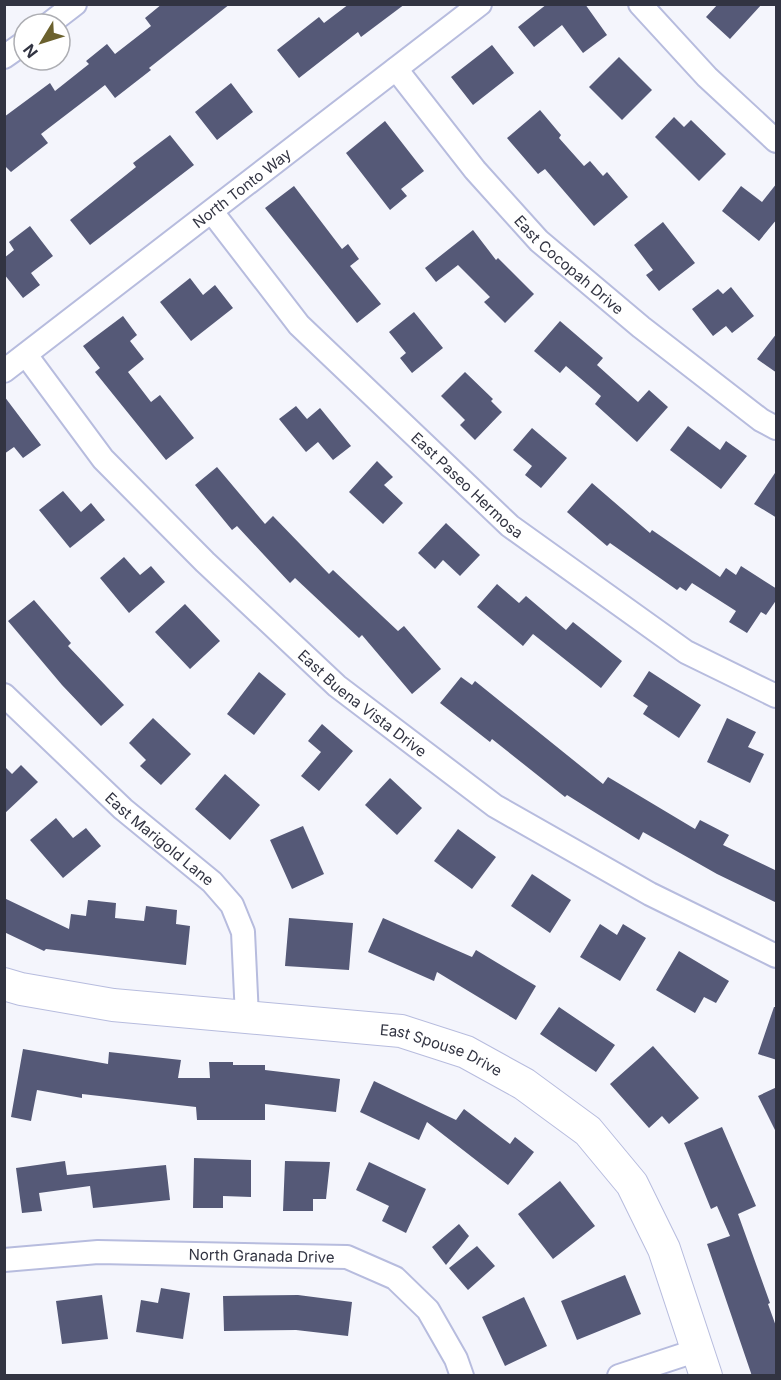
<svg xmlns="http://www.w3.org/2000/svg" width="781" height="1380" viewBox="0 0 781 1380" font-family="Inter,sans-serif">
	<rect width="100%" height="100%" fill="#f4f5fc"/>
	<!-- building -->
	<path fill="#555977" d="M162,4h68l-81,64 2,2 -36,28 -10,-13 -64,49 7,9 -37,29 -7,-7v-48l46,-34 5,8 34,-27 -3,-3 21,-17 8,10 36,-28 -6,-8z
		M349,4h56l-44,33 -3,-5 -59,46 -22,-28 42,-33 5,6z
		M547,4h38l22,31 -24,18 -21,-28 -28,22 -16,-20z
		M718,4h44l-32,35 -24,-22z
		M492,45l22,28 -41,32 -22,-28z
		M619,57l33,33 -30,30 -33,-33z
		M231,83l22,29 -36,28 -22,-28z
		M540,110l21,25 -2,3 25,28 6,-5 13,15 4,-4 21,25 -34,29 -49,-57 -7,5 -31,-36z
		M674,117l10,10 7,-7 35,34 -27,27 -44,-44z
		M385,121l39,50 -23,18 6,7 -17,14 -44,-57z
		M170,135l24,30 -104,80 -20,-25 66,-53 -3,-4z
		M777,183v36l-18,22 -37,-30 19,-25 21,16z
		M294,186l48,63 6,-5 11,15 -9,7 31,38 -24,19 -92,-115z
		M663,222l32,41 -36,28 -13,-16 7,-5 -19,-25z
		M30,226l23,30 -22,17 9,12 -17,13 -19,-24v-16l10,-8 -5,-8z
		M473,230l23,30 2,-2 36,36 -29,29 -21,-21 6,-5 -32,-32 -22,17 -11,-14z
		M190,278l13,17 12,-10 18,23 -42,33 -31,-39z
		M731,287l23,29 -22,17 -6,-7 -13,10 -21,-27 26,-20 5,5z
		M414,312l29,36 -31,25 -12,-15 6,-5 -17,-21z
		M123,316l14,19 -7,6 14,18 -16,13 23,30 9,-7 34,43 -28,22 -71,-88 5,-4 -17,-22z
		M560,321l43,37 -6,7 41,37 11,-12 19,17 -31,35 -42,-38 6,-8 -35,-30 -6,7 -26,-22z
		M777,333v40l-20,-14z
		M465,372l28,27 -2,2 11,11 -27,28 -15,-15 5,-5 -24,-24z
		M4,396l37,49 -18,13 -9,-11 -10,7z
		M296,406l11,13 13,-11 31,38 -18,14 -15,-18 -12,10 -27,-33z
		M688,426l32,24 6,-9 21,15 -26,33 -51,-39z
		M532,428l35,30 -26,30 -16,-13 7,-9 -19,-16z
		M377,461l16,16 -9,8 19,18 -20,21 -34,-32z
		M217,467l48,57 8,-8 56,58 4,-4 65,61 6,-5 37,43 -29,25 -50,-59 -3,3 -64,-60 -5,5 -53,-57 -5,4 -37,-45z
		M777,470v48l-23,-14z
		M592,483l58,50 2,-3 68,47 6,-9 10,7 5,-9 36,23v10l-11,16 -5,-3 -14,21 -18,-11 7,-11 -44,-28 -6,8 -6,-4 -3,3 -67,-47 -3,3 -40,-34z
		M63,491l18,21 10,-9 14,17 -35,28 -31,-38z
		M446,523l34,32 -20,21 -17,-16 -8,9 -17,-16z
		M124,557l16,18 11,-9 14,16 -36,31 -29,-35z
		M497,584l22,19 7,-7 40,34 7,-8 49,39 -21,27 -68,-54 -10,12 -46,-39z
		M34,600l37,43 -3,3 56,59 -23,21 -39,-41 -54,-64z
		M185,604l35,37 -30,28 -35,-37z
		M649,671l52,34 -22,33 -36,-24 5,-8 -15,-10z
		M259,672l27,22 -32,41 -27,-21z
		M461,677l11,8 3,-4 128,103 5,-7 87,52 5,-9 29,15 -6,10 54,26v32l-60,-29 -74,-42 -4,8 -72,-45 -2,2 -73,-58 -2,3 -50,-39z
		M153,718l38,36 -30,31 -21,-19 6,-6 -17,-17z
		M727,718l29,14 -8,15 16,7 -14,29 -43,-21z
		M322,724l31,27 -34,40 -18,-15 20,-24 -13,-11z
		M21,765l17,17 -34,32v-48l8,8z
		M225,774l35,31 -30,35 -35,-31z
		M390,778l32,30 -25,27 -32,-30z
		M56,818l17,20 13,-10 15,18 -38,32 -33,-38z
		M303,826l21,48 -32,15 -22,-49z
		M458,829l38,28 -24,32 -38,-28z
		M532,874l39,26 -21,33 -39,-27z
		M4,898l65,31 2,-15 15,2 2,-16 28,3 -1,15 29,3 2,-15 31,4 -1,14 14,2 -4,39 -140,-16 -2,2 -40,-19z
		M289,918l64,5 -4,47 -64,-4z
		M383,918l89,39 4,-7 60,36 -20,34 -79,-48 -3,9 -66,-29z
		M600,924l17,11 6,-11 23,14 -26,43 -40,-24z
		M679,951l50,30 -13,22 -12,-6 -9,16 -39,-23z
		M559,1007l56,38 -19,27 -56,-38z
		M774,1007h3v53l-19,-6z
		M653,1046l46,52 -30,26 -7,-8 -13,12 -39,-44z
		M23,1049l85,15 1,-12 72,8 -3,18h32l-1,-16h24v3h32v5l75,9 -4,33 -71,-8v16h-68l-1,-13 -114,-13v4l-45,-8 -6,31 -20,-4z
		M374,1081l82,39 8,-11 46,35 5,-7 19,15 -26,33 -81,-63 -8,18 -59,-28z
		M777,1087v47l-19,-38z
		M722,1127l34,79 -18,8 32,89 -2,1 9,25v47h-25l-45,-132 23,-8 -13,-30 -6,3 -27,-66z
		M194,1158l57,2v37l-28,-1v12h-30z
		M65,1161l2,14 99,-10 4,35 -77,8 -3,-22 -51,7 3,18 -20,2 -6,-45z
		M285,1161l45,1 -4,37h-13v12h-30z
		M369,1162l57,27 -20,44 -24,-12 7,-15 -33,-16z
		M560,1181l35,45 -42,33 -35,-45z
		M459,1224l10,12 -23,29 -14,-18z
		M477,1246l18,20 -27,24 -19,-22z
		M625,1275l16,39 -64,26 -16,-39z
		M161,1288l29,5 -7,46 -47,-7 5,-32 17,3z
		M102,1295l6,44 -46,5 -6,-43z
		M298,1295l54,7 -4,34 -52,-6 -72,1 -1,-35z
		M524,1297l23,49 -42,20 -23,-49z"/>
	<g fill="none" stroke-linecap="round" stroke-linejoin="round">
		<defs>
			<g id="minor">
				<path d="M640,4l67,73 69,64"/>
				<path d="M49,24l26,-20"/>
				<path d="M4,57l20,-14"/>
				<path id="s1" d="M396,69l79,101 64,71 102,86 120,93 15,8"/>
				<path id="s2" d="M212,212l87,113 211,201 176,126 90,44"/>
				<path id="s3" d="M26,355l77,104 102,103 132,124 158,120 155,88 126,62"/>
				<path id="s4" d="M4,371l476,-367"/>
				<path id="s5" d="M4,695l119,114 89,73 20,23 11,27 4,85"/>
				<path id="s6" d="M4,1260l94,-8 249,5 48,21 33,32 28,49 6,17"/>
				<path d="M619,1376l79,-26"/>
			</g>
			<g id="secondary">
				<path id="s7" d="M4,984l17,5 92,16 288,26 65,21 58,32 64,47 44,53 32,65 42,127"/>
			</g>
		</defs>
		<!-- minor casing -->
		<use href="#minor" stroke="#b7bcde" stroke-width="26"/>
		<!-- secondary casing -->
		<use href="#secondary" stroke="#b7bcde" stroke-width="34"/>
		<!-- minor -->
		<use href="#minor" stroke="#fff" stroke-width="22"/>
		<!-- secondary -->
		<use href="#secondary" stroke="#fff" stroke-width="32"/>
	</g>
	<g text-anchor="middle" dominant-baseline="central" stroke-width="6" stroke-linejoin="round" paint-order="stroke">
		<!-- street labels -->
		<g font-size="15" fill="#323442" stroke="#fff">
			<text stroke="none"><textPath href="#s4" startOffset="300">North Tonto Way</textPath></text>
			<text stroke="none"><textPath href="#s1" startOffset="262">East Cocopah Drive</textPath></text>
			<text stroke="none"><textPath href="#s2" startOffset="375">East Paseo Hermosa</textPath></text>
			<text stroke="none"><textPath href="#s3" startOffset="486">East Buena Vista Drive</textPath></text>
			<text stroke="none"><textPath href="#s5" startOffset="212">East Marigold Lane</textPath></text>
			<text stroke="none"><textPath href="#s7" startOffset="444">East Spouse Drive</textPath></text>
			<text stroke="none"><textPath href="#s6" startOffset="258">North Granada Drive</textPath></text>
		</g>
	</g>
	<!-- border -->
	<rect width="781" height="1380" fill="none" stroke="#323442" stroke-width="12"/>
	<!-- north arrow -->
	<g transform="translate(42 42) rotate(232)"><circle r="28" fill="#ffffff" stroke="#adaeb3" stroke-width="1.5"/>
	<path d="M0-4.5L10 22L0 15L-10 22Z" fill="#6b612e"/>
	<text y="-9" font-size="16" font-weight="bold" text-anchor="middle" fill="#323442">N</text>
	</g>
</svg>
